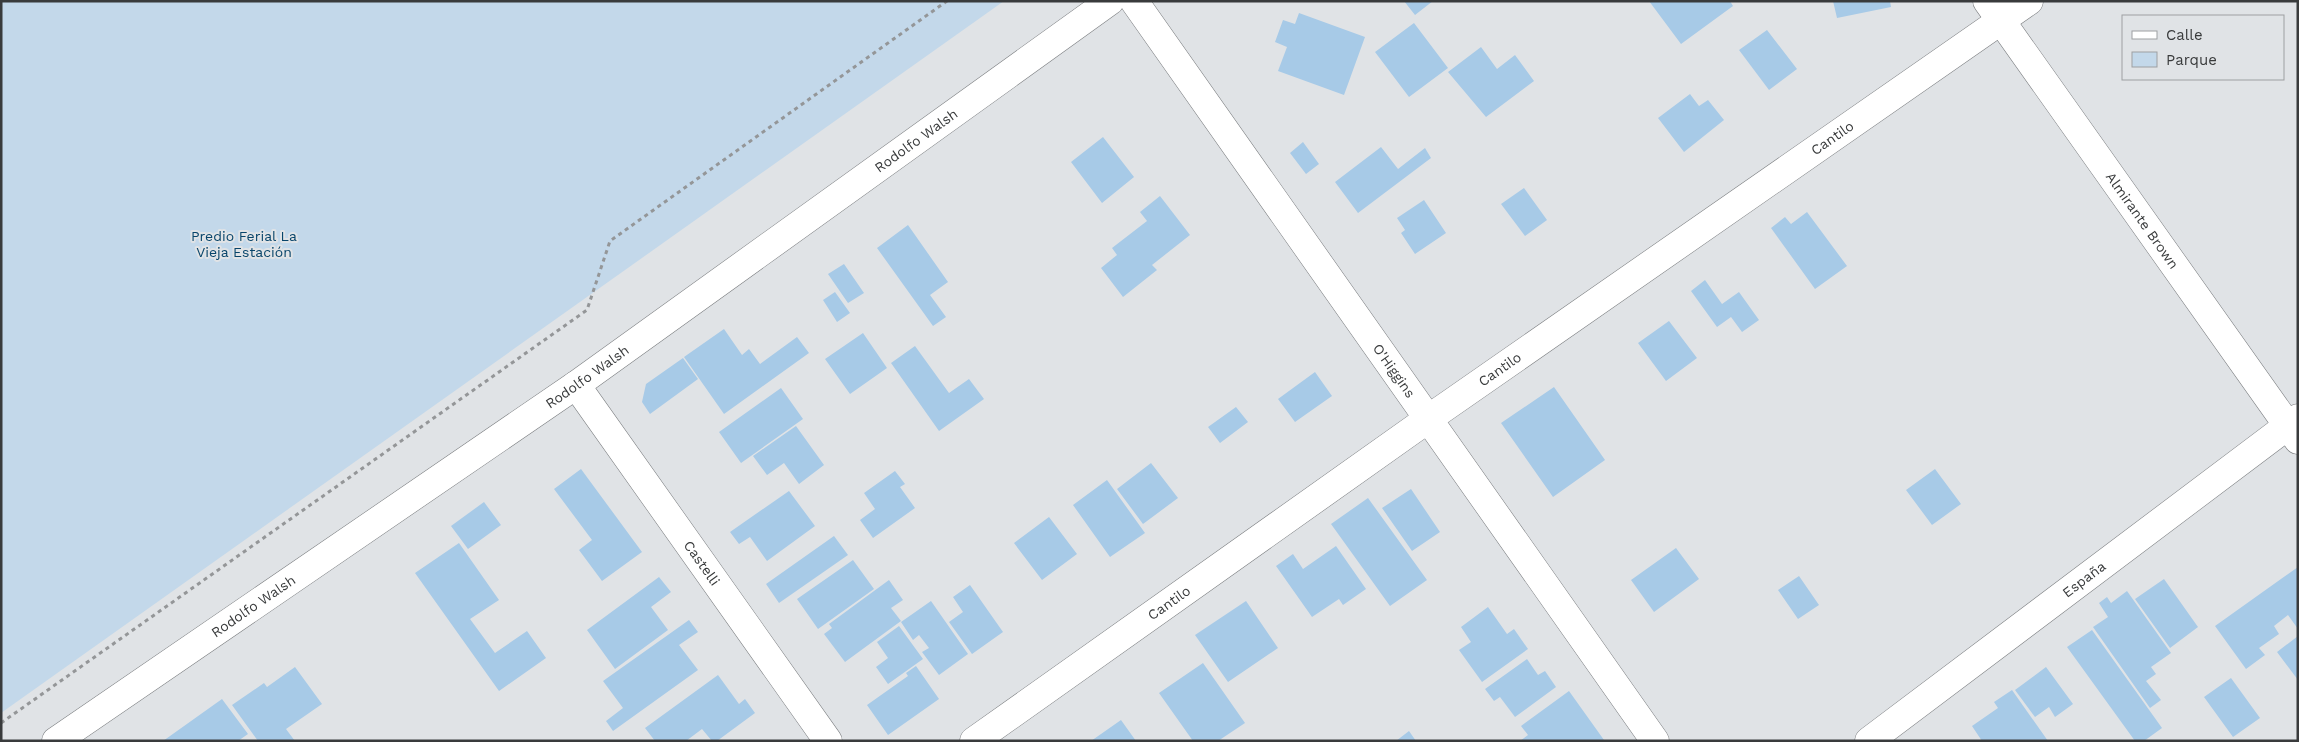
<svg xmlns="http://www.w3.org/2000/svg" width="2299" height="742" viewBox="0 0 2299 742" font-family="'Work Sans',sans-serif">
	<rect width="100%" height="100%" fill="#e0e3e6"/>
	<!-- green -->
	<path fill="#c3d8ea" d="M1,1h1003l-1003,712z"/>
	<!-- building -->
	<path fill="#a7cae7" d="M1404,1h29l-18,14z
		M1649,1h81l3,5 -52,38z
		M1833,1h57l1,6 -54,11z
		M1299,13l66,24 -21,58 -66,-24 9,-24 -12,-5 8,-22 12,4z
		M1414,23l34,45 -39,29 -34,-45z
		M1767,30l30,39 -28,21 -30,-40z
		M1481,47l16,22 18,-14 19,26 -48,36 -38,-45z
		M1690,94l9,12 9,-6 16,20 -40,32 -26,-34z
		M1103,137l31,40 -32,26 -31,-41z
		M1303,142l16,22 -13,10 -16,-21z
		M1381,147l17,22 27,-21 6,10 -73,55 -23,-31z
		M1524,188l23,32 -22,16 -24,-32z
		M1160,196l30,39 -38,30 5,5 -34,27 -22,-29 16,-13 -5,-7 35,-27 -7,-9z
		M1424,200l22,33 -31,21 -14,-21 4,-3 -8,-12z
		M1807,212l40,54 -32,23 -44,-61 14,-11 6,7z
		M908,225l40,57 -18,13 16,22 -13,9 -56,-78z
		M844,264l20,29 -16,10 -20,-29z
		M1705,280l17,24 17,-12 20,28 -17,12 -11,-15 -14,10 -26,-36z
		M835,292l15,21 -13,9 -14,-22z
		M1669,321l28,37 -31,23 -28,-38z
		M724,329l18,26 7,-6 11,15 37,-27 12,16 -85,61 -40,-57z
		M863,333l24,35 -37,26 -25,-35z
		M915,346l34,47 20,-14 15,20 -45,32 -48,-68z
		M683,358l15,21 -48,35 -8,-12 4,-18z
		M1315,372l17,24 -37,26 -17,-23z
		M1554,387l51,73 -52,37 -52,-74z
		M781,388l22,31 -62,44 -22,-31z
		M1236,407l12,15 -28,21 -12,-16z
		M796,426l28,39 -25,19 -15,-21 -17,12 -14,-19z
		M1151,463l27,35 -35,26 -26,-35z
		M581,469l61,83 -40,29 -23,-31 13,-10 -38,-51z
		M1935,469l26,35 -29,21 -26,-35z
		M895,471l10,13 -5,3 15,21 -42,30 -13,-18 15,-11 -11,-16z
		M1107,480l38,53 -35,24 -37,-52z
		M1411,489l29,43 -28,19 -30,-43z
		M789,491l26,35 -48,35 -17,-24 -11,7 -9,-12z
		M1368,498l59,82 -37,26 -59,-82z
		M484,502l17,23 -33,24 -17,-23z
		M1049,517l28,37 -35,26 -28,-37z
		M834,536l14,19 -69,48 -13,-19z
		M459,543l40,57 -29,19 25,34 32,-22 19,27 -47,33 -84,-118z
		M1336,546l30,43 -23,16 -4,-6 -27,18 -36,-51 17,-12 10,15z
		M1676,548l23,31 -45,33 -23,-32z
		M853,560l21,29 -56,40 -21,-30z
		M2298,567v62l-10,-14 -14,11 5,8 -20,14 6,7 -19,14 -31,-43z
		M1799,576l20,29 -21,14 -20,-29z
		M659,577l12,15 -20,15 17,23 -53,39 -28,-39z
		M2164,579l34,48 -28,21 -35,-49z
		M889,580l14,20 -12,8 10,13 -56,41 -21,-28 8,-6 -3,-4z
		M970,585l33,47 -31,22 -23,-32 14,-10 -10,-15z
		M2127,591l44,62 -20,14 5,7 -10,7 15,19 -11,8 -57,-81 15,-10 -9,-14 8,-6 4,6z
		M931,601l37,53 -29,21 -17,-23 7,-4 -10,-13 -6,5 -12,-18z
		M1246,601l32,47 -50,34 -33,-47z
		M1488,607l19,27 7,-5 14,20 -46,33 -23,-32 12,-8 -10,-15z
		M689,620l9,12 -19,13 19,25 -85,61 -7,-10 17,-13 -20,-27z
		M899,626l24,33 -35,25 -12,-17 12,-9 -11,-16z
		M2092,630l70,98 -18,13h-9l-68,-94z
		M2298,636v44l-21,-28z
		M1527,659l11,16 7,-4 11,16 -41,30 -15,-20 -6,4 -9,-12z
		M1203,663l42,60 -27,18h-25l-34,-48z
		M916,666l23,33 -51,36 -21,-30 41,-29 -2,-3z
		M295,667l27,37 -36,25 9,12h-37l-26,-36 32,-22 3,4z
		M2046,667l27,37 -18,13 -6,-10 -14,10 -20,-27z
		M718,675l21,29 6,-5 10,14 -38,28h-5l-10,-12 -16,12h-31l-10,-13z
		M2231,678l29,40 -27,19 -29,-40z
		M2012,690l36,51h-66l-10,-15 26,-18 -4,-6z
		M1569,691l35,49 -84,1 8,-6 -7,-9z
		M222,699l26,35 -10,7h-75z
		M1121,720l15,21h-45z
		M1409,731l7,10h-20z"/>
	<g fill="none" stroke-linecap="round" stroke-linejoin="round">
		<defs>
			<g id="street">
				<path id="s1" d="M1134,1l521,740"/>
				<path id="s2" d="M1987,1l311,439"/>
				<path id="s3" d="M576,385l252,356"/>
				<path id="s4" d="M56,741l520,-356 534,-384"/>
				<path id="s5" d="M974,741l454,-322 601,-418"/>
				<path id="s6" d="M1869,741l429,-323"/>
			</g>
		</defs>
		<!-- street casing -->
		<use href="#street" stroke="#7b7e80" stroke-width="29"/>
		<!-- path -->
		<path stroke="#949698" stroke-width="3" stroke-dasharray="4 4" stroke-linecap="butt" d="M1,723l586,-413 23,-69 337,-240"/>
		<!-- street -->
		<use href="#street" stroke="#fff" stroke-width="28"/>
	</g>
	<g text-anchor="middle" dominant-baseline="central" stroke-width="4" stroke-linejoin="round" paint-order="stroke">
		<!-- street labels -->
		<g font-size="14" fill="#393b3c" stroke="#e0e3e6">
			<text stroke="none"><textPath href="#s5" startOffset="1049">Cantilo</textPath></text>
			<text stroke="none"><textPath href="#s4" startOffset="1049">Rodolfo Walsh</textPath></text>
			<text stroke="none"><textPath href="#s2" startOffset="269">Almirante Brown</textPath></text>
			<text stroke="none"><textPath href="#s5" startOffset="644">Cantilo</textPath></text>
			<text stroke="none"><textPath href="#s1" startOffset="452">O'Higgins</textPath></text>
			<text stroke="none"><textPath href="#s4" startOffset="644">Rodolfo Walsh</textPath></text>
			<text stroke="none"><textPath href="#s3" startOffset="218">Castelli</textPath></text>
			<text stroke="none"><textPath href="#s6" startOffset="269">España</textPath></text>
			<text stroke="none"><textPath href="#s5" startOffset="239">Cantilo</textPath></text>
			<text stroke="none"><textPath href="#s4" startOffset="239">Rodolfo Walsh</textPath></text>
		</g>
		<!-- park labels -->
		<g font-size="14" fill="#07446a" stroke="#e0e3e6">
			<text x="244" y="236">Predio Ferial La<tspan x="244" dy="16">Vieja Estación</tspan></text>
		</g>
	</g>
	<!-- border -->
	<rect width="2299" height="742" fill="none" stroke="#393b3c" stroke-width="5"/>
	<!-- legend -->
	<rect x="2122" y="15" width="162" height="65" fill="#e0e3e6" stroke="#9da0a2"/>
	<rect x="2132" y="31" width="25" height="8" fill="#ffffff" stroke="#9da0a2"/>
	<text x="2166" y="40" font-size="15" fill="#393b3c">Calle</text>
	<rect x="2132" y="52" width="25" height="15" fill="#c3d8ea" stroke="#9da0a2"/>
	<text x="2166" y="65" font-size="15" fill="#393b3c">Parque</text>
</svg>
